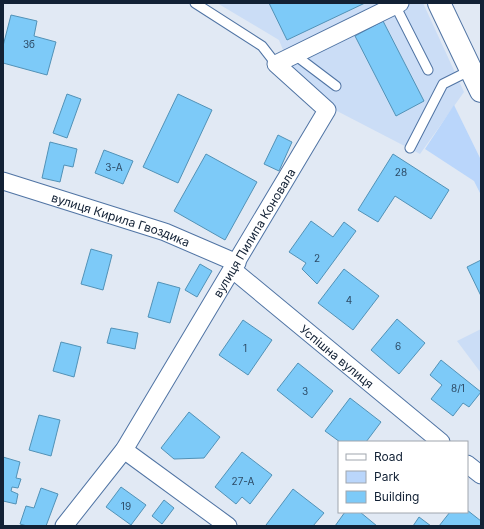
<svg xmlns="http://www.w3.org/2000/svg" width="484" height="529" viewBox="0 0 484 529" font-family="Inter,sans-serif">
	<rect width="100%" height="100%" fill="#e1e9f4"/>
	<!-- built -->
	<path fill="#cbddf6" d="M217,3h206l41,89 -44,62 -83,-43 -47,-44 -11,-27z
		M481,329v44l-24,-32z"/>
	<!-- green -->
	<path fill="#bad6fb" d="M454,105l27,55v35l-7,-14 -49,-32z"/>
	<!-- building -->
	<path fill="#7dcaf8" stroke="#5292b7" d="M269,3h96l-78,37z
		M11,15l26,6 -3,15 22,6 -9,33 -44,-12v-17z
		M383,21l41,80 -28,15 -41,-80z
		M67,94l14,5 -14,39 -14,-5z
		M178,94l34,16 -34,73 -35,-16z
		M278,135l14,7 -13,29 -15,-7z
		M50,142l27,7 -4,18 -9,-2 -4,17 -18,-4z
		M104,150l29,11 -10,23 -28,-11z
		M206,154l51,28 -32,58 -51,-29z
		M393,154l56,36 -18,29 -36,-23 -17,26 -20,-12z
		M311,221l22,16 11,-15 12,9 -39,53 -15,-15 4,-6 -17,-11z
		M91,249l21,6 -9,35 -22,-6z
		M481,260v36l-14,-29z
		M200,264l12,7 -15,26 -12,-7z
		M344,269l35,27 -26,34 -35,-27z
		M158,282l22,6 -10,35 -22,-6z
		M397,319l28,24 -26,31 -28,-24z
		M243,320l29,20 -24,35 -29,-20z
		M111,328l27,5 -3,16 -28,-6z
		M61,342l20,5 -7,30 -21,-6z
		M441,360l40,32 -12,15 -6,-4 -10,13 -22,-17 11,-14 -12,-10z
		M298,363l35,28 -21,27 -35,-28z
		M350,398l31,24 -15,20h-26l-15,-11z
		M189,412l31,25 -16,21 -30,1 -13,-11z
		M39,415l21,5 -9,36 -22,-6z
		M242,452l30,23 -22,29 -8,-7 -6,7 -21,-17z
		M3,457l17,5 -4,16 5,1 -3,9 -6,-1 -1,4 7,3 -2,10 -13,-3z
		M121,487l25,18 -15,20 -25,-18z
		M41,488l17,6 -12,32h-19l-7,-2 6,-18 8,2z
		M293,489l31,24 -11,13h-45l-2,-1z
		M164,500l10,8 -12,16 -10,-8z
		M467,510l14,11v5h-42l11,-14h17z
		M345,512h15l17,14h-42z
		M419,517l12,9h-18z"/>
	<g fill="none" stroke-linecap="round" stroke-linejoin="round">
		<defs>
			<path id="service" d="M195,3l67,43 14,18
				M395,5l33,65
				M295,55l41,31
				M410,148l33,-64 28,-14"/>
			<g id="minor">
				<path id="s1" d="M3,181l162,51 72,31"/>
				<path id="s2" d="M233,270l208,172"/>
				<path d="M124,450l104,76"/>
				<path d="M467,464l14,11"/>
				<path id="s3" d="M64,526l60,-76 203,-340 -51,-46 124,-61"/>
			</g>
			<path id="secondary" d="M439,3l42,88"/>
		</defs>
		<!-- service casing -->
		<use href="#service" stroke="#5074a4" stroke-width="11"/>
		<!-- minor casing -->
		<use href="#minor" stroke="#5074a4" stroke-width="19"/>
		<!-- secondary casing -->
		<use href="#secondary" stroke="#5074a4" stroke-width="24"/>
		<!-- service -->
		<use href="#service" stroke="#fff" stroke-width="9"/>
		<!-- minor -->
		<use href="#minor" stroke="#fff" stroke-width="17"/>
		<!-- secondary -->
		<use href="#secondary" stroke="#fff" stroke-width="22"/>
	</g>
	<g text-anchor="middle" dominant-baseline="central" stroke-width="4" stroke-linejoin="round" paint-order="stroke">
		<!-- number labels -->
		<g font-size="10" fill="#2d4b66">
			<text x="29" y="44">3б</text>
			<text x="114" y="167">3-А</text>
			<text x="401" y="172">28</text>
			<text x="317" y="258">2</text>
			<text x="349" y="300">4</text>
			<text x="398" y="346">6</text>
			<text x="245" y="348">1</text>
			<text x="458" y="388">8/1</text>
			<text x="305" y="391">3</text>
			<text x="243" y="481">27-А</text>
			<text x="126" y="506">19</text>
		</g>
		<!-- street labels -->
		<g font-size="12" fill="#122135" stroke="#fff">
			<text stroke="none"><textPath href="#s1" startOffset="124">вулиця Кирила Гвоздика</textPath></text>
			<text stroke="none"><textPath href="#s3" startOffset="350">вулиця Пилипа Коновала</textPath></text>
			<text stroke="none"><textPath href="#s2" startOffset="135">Успішна вулиця</textPath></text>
		</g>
	</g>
	<!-- border -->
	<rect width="484" height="529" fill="none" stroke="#122135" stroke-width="8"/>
	<!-- legend -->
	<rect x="338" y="441" width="130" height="72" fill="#ffffff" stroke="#a0a6ae"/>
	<rect x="346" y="454" width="20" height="6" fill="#ffffff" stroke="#a0a6ae"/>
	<text x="374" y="461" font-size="12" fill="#122135">Road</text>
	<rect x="346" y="471" width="20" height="12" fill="#bad6fb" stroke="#a0a6ae"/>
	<text x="374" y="481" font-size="12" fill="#122135">Park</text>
	<rect x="346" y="491" width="20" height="12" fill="#7dcaf8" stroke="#a0a6ae"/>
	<text x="374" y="501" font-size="12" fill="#122135">Building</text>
</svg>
